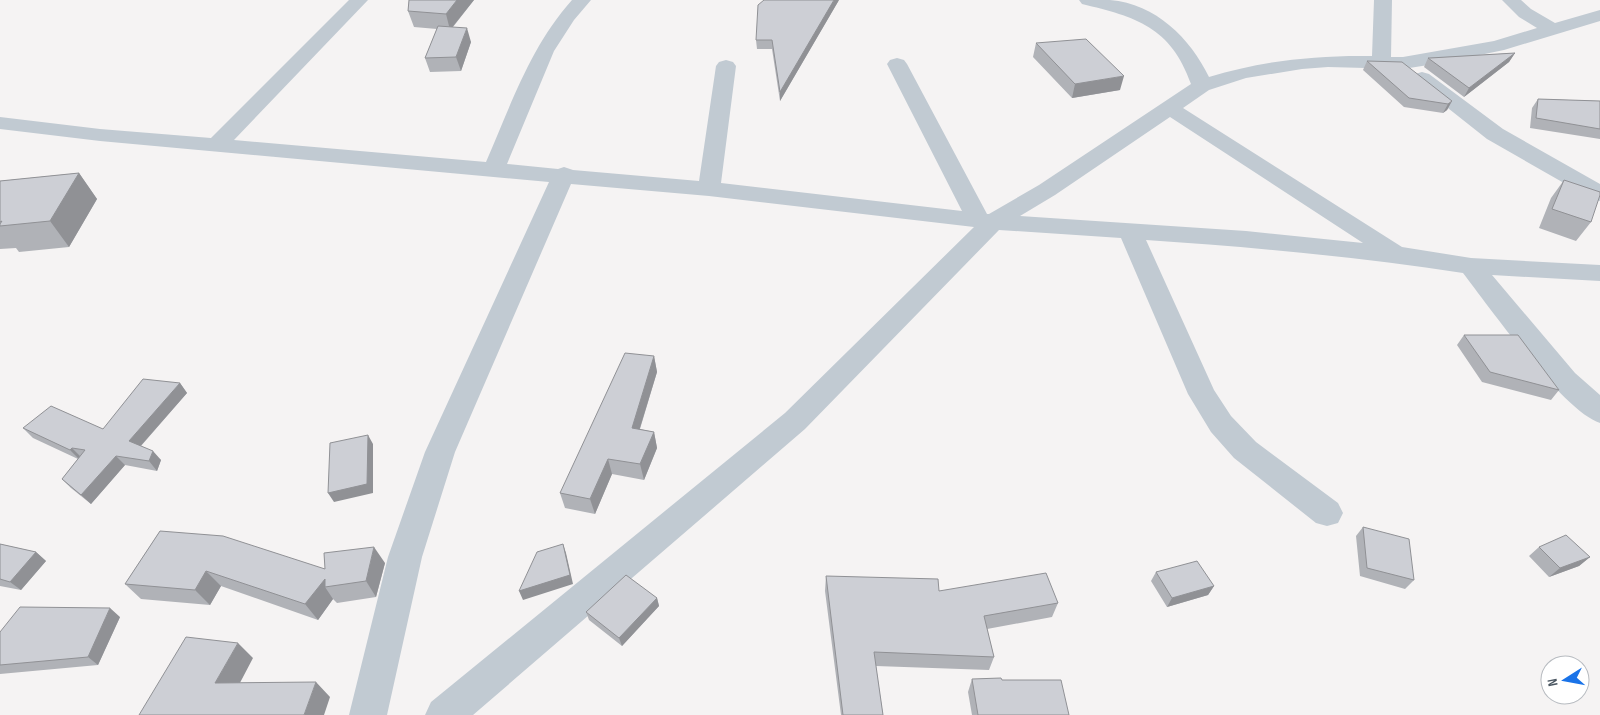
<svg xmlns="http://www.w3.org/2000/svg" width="1600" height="715" viewBox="0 0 1600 715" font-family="'Sofia Sans Condensed',sans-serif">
	<rect width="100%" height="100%" fill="#f5f3f3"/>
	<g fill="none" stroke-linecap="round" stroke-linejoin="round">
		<!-- minor -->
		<path fill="#c1cad2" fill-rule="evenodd" d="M349,0h19l-134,140 252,22c25,-57 44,-115 86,-162h19l-17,20 -20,31 -47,113 51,5 6,-2 9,3 126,11 17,-115 3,-4 7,-2 7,2 3,4 -15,117 241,28 -75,-147 3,-4 7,-2 7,2 3,4 80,150h2l50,-29 152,-101c-20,-57 -55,-67 -109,-80l-3,-4c10,0 21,0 31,0 46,4 80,38 99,77 53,-16 106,-22 163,-21l2,-56h18l-1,57h12l91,-16 43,-13 -18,-11 -17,-17h19l10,9 24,14 45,-13v11l-96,29 -63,13 -38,6 -75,-2 -26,2 -56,9 -37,12 -26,18 219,139 69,11 129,7v16l-108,-6 83,98 25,22v28c-36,-11 -111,-116 -137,-150 -105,-16 -211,-26 -317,-33l68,150 17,26 25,26 82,61 5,10 -5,10 -11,3 -11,-3 -82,-65 -23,-26 -23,-38 -67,-156 -122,-8 -194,199 -332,286h-48l6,-13 354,-289 189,-186 -265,-31 -138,-12 -116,268 -33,105 -35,158h-38l39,-158 37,-105 124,-270 -449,-41 -100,-12v-12l100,12 111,9zM1170,117l193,126 -117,-12 -226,-15 35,-21z
			M1422,72l7,2 74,55 97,55v17l-8,-2 -105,-60 -72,-57 -3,-4 3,-4z"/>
	</g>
	<!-- wall -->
	<path fill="#b0b2b7" d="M409,0h65l-21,27 18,15 -10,29 -31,1 -5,-14 12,-29 -23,-2 -6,-16z
		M839,0l-59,101 -8,-52h-15l-1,-9z
		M1036,43l84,47 -48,8 -39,-41z
		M1515,53l-6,9 -45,35 -40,-30 4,-9z
		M1367,61l85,40 -5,9 -4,3 -39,-6 -41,-37z
		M1538,99l62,2v38l-70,-11 2,-20z
		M79,173l18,26 -28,48 -50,5 -3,-4 -16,1v-68z
		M1564,180l27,42 -15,19 -37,-13 12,-30z
		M1464,335l95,55 -8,10 -69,-18 -25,-37z
		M654,356l3,16 -17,57 14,3 3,16 -13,32 -32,-6 -17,40 -30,-6 -5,-15z
		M180,383l7,10 -46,53 20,14 -4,11 -32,-6 -34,39 -20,-16 -9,-9 16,-20 -45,-21 -10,-10 80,1z
		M1363,527l51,53 -9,9 -45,-13 -4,-40z
		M160,531l165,38 60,-6 -9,34 -39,6 -4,-4 -15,21 -97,-34 -11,19 -69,-6 -16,-15z
		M0,544l36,8 10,9 -25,29 -21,-4z
		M1539,547l51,10 -11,9 -30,11 -20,-21z
		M1156,572l58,14 -6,9 -41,12 -16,-26z
		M826,576l113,15 119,12 -6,14 -65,12 7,28 -5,13 -113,-4 7,49h-42l-16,-124z
		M657,598l2,8 -37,40 -33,-26 -3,-8z
		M120,617l-22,48 -98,9v-42z
		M972,679l30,1 67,35h-97l-4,-23z"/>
	<!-- shaded-wall -->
	<path fill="#909195" d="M457,0h17l-24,30 -4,-16z
		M834,0h5l-59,101v-9z
		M467,28l4,14 -10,29 -5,-14z
		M1515,53l-6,9 -45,35 5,-9z
		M1124,76l-4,14 -48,8 3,-14z
		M1452,101l-5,9 -4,3 5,-9z
		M79,173l18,26 -28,48 -19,-26z
		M654,356l3,16 -22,72 -3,-16z
		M180,383l7,10 -50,57 -8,-9z
		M654,432l3,16 -13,32 -4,-16z
		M368,435l5,9v49l-39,9 -6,-9z
		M72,448l9,9 -2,2 -9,-9z
		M153,451l8,9 -4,11 -8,-10z
		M116,456l9,9 -34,39 -10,-9z
		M608,459l4,15 -17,40 -5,-15z
		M563,544l3,9 7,31 -50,16 -4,-9z
		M374,547l11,16 -9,34 -10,-16z
		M36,552l10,9 -25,29 -11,-8z
		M1590,557l-11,9 -30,11 11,-9z
		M206,571l15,15 -11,19 -15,-15z
		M325,579v8l8,12 -15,21 -13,-16z
		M1214,586l-6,9 -41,12 5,-9z
		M657,598l2,8 -37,40 -3,-8z
		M110,608l10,9 -22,48 -10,-8z
		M238,643l15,15 -21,40 -17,-15z
		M316,682l14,15 -6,18h-20z"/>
	<!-- building -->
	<path fill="#cdcfd5" stroke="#909195" d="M409,0h48l-11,14 -38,-3z
		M764,0h70l-54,92 -8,-52h-16l2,-35z
		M438,26l29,2 -11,29 -31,1z
		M1086,39l38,37 -49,8 -39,-41z
		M1515,53l-46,35 -41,-30h2z
		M1367,61l35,1 50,39 -4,3 -39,-6z
		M1538,99l62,2v28l-64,-11z
		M79,173l-29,48 -50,5v-2l2,-3 -2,1v-41z
		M1564,180l36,12v3l-9,27 -39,-13z
		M1464,335h54l41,55 -69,-18z
		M625,353l29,3 -22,72 22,4 -14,32 -32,-5 -18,40 -30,-6z
		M143,379l37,4 -51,58 24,10 -4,10 -33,-5 -35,39 -19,-16 23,-29 -13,-2 -2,2 -47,-22 28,-22 52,23z
		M368,435l-1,49 -39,9 2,-50z
		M1363,527l46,12 5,41 -47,-12z
		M160,531l63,5 102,33 -1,-16 50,-6 -8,34 -41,6v-8l-20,25 -99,-33 -11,19 -70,-6z
		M1566,535l24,22 -30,11 -21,-21z
		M0,544l36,8 -26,30 -10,-3z
		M563,544l7,31 -51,16 18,-39z
		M1197,561l17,25 -42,12 -16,-26z
		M1046,573l12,30 -74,13 10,41 -120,-5 9,63h-40l-17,-139 112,3 1,12z
		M626,575l31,23 -38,40 -33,-26z
		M20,607l90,1 -22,49 -88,8v-33z
		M186,637l52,6 -23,40 101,-1 -12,33h-165z
		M1001,678l1,2h59l8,35h-91l-6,-36z"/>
	<!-- north arrow -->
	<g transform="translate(1565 680) rotate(259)"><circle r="24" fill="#ffffff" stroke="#b7bbc0"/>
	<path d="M0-4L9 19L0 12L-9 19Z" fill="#1a73e8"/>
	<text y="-8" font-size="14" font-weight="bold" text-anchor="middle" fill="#4a5661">N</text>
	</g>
</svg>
